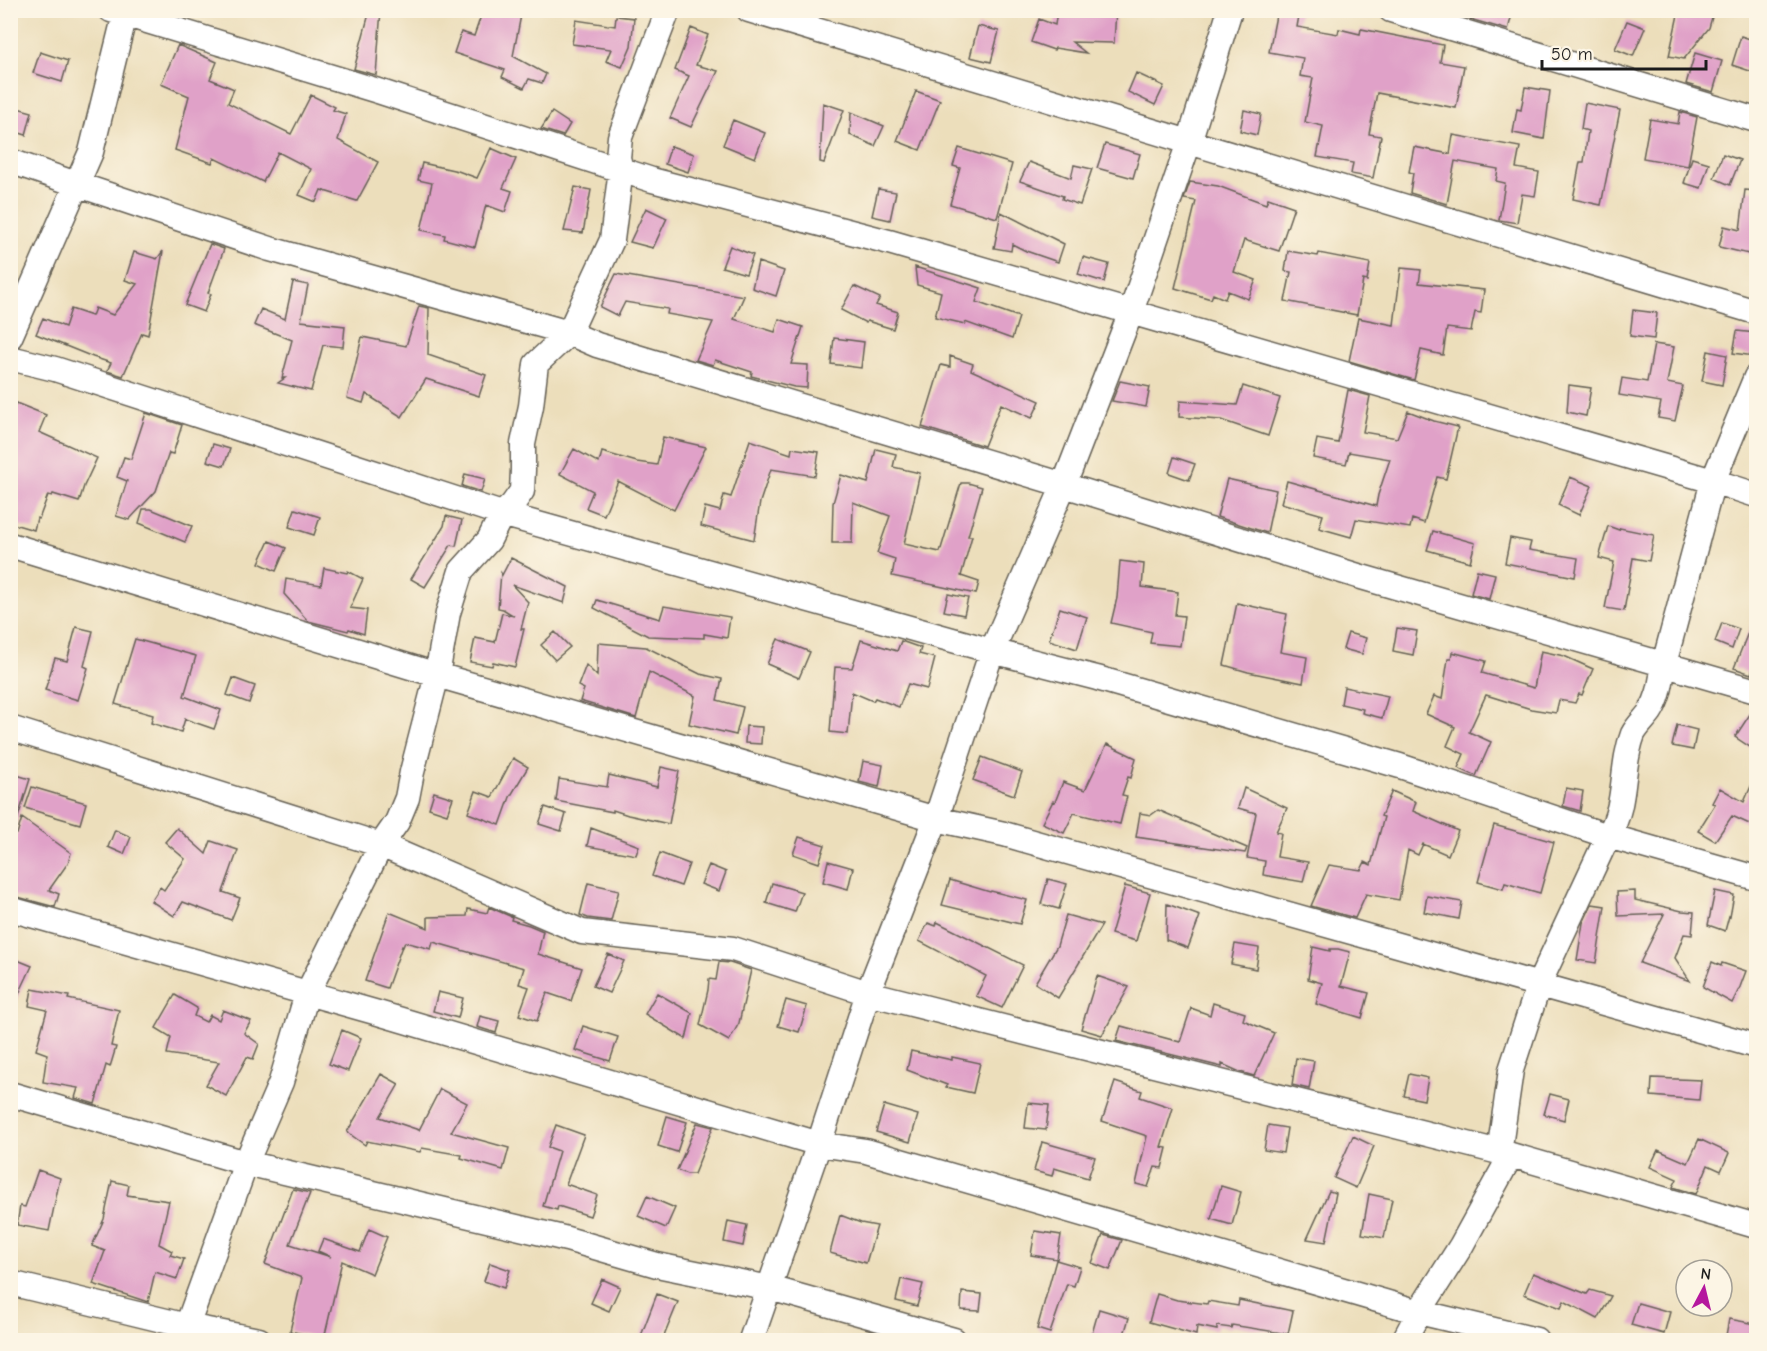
<svg xmlns="http://www.w3.org/2000/svg" width="1767" height="1351" viewBox="0 0 1767 1351" font-family="'Comic Neue',sans-serif">
	<rect width="100%" height="100%" fill="#fcf5e5"/>
	<filter id="ink" filterUnits="userSpaceOnUse"><feTurbulence type="fractalNoise" baseFrequency=".0167" numOctaves="2"/><feDisplacementMap in="SourceGraphic" scale="12" xChannelSelector="R" yChannelSelector="G"/><feConvolveMatrix kernelMatrix="1 2 1 2 8 2 1 2 1" color-interpolation-filters="sRGB"/></filter>
	<filter id="wash" filterUnits="userSpaceOnUse"><feTurbulence type="fractalNoise" baseFrequency=".008" numOctaves="4" result="noise"/><feDisplacementMap in="SourceGraphic" scale="24" xChannelSelector="R" yChannelSelector="G"/><feGaussianBlur stdDeviation="1.35" result="paint"/><feColorMatrix in="noise" values="0 0 0 0 0 0 0 0 0 0 0 0 0 0 0 0 0 1.4 0 .05"/><feComposite in="paint" operator="in"/></filter>
	<g filter="url(#wash)">
		<rect width="100%" height="100%" fill="#ecdebb"/>
		<g id="blocks">
			<!-- building -->
			<path fill="#e0a1c8" d="M370,10h11l-5,65 -22,-6z
				M483,10h39l-9,46 33,18 -4,9 -13,-4 -5,9 -22,-11 3,-7 -51,-17 7,-21 13,4z
				M1057,10h59l-2,33 -42,-1 14,11 -31,-5 -1,2 -23,-8 8,-23 16,6z
				M1277,10h23l-3,17 41,7 1,-5 21,5 1,-5 82,16 -3,17 24,4 -8,42 -79,-15 -8,41 12,2 -8,42 -22,-4 2,-11 -36,-6 6,-31 -18,-4 8,-44 -13,-2 3,-18 -34,-6z
				M1472,10h41l-5,20 -38,-11z
				M1679,10h35l-5,18 -25,31 -15,-3z
				M616,16l18,2 -3,28 -9,21 -16,-6 5,-12 -39,-5 4,-24 39,6z
				M1627,21l18,7 -12,28 -18,-7z
				M978,26l21,5 -8,31 -21,-5z
				M691,28l17,7 -12,30 22,6 -27,56 -21,-9 19,-42 -14,-6z
				M1741,36l15,5v32l-24,-8z
				M178,45l39,17 -7,17 24,10 -6,14 63,31 20,-39 24,12 -2,3 13,4 -8,26 40,22 -21,39 -36,-11 -5,12 -17,-7 12,-26 -33,-17 -15,30 -49,-24 -2,5 -37,-13 14,-54 -28,-12z
				M40,52l28,9 -6,21 -29,-9z
				M1695,53l27,8 -9,31 -27,-8z
				M1136,73l28,13 -9,19 -27,-13z
				M1525,87l25,4 -6,48 -31,-6 4,-24 4,1z
				M916,91l24,9 -20,50 -23,-9z
				M823,103l21,7 -20,53 -4,-1z
				M1585,103l35,7 -19,95 -28,-6 7,-37h4l4,-31 -7,-2z
				M10,106l22,6 -6,23 -16,-5z
				M1244,110l17,4 -4,21 -17,-4z
				M552,112l18,12 -7,12 -22,-7z
				M851,112l33,14 -9,20 -25,-11z
				M1680,112l17,5 -9,49 -45,-8 7,-39 28,5z
				M733,120l32,13 -10,25 -32,-13z
				M1453,135l67,12 -4,21 23,4 -4,24 -13,-2 -5,29 -18,-3 6,-37 -9,-2 2,-12 -43,-8 -8,43 -37,-11 3,-20 -4,-1 5,-25 36,7z
				M1105,144l35,10 -7,24 -36,-10z
				M671,146l23,8 -6,18 -23,-8z
				M491,148l25,11 -13,29 9,3 -7,21 -19,-7 -11,42 -31,-8 1,-4 -24,-5 11,-47 -14,-3 4,-17 36,8 19,7z
				M959,148l53,16 -15,54 -47,-14 10,-36 -7,-2z
				M1723,154l17,6 -10,25 -16,-7z
				M1692,158l17,5 -8,25 -17,-5z
				M1029,162l42,16 3,-13 18,4 -12,36 -18,-6 1,-3 -43,-15z
				M1190,182l28,4 48,18 2,-6 26,9 -15,44 -35,-11 -10,32 22,8 -8,19 -20,-8 -3,8 -12,-5 -2,5 -36,-11 21,-87 -12,-2z
				M575,187l16,3 -8,43 -19,-2z
				M878,189l18,3 -6,28 -18,-4z
				M1745,190l11,1v51l-3,13 -34,-8 5,-21 16,4z
				M646,208l21,10 -14,30 -23,-6z
				M1001,212l63,32 -6,18 -32,-11 -14,-7 -1,7 -17,-3z
				M210,244l14,5 -16,44 3,1 -7,18 -19,-7z
				M730,246l23,9 -7,19 -24,-7z
				M163,251l-15,84 -6,-2 -19,43 -16,-5 4,-8 -18,-6 -57,-23 7,-16 22,9 6,-18 21,7 3,-8 18,7 24,-31 -12,-4 9,-28 23,7z
				M1288,251l30,5 1,-3 51,10 -3,18 -4,-1 -6,35 -72,-14 6,-29 -6,-1z
				M1083,257l26,7 -5,18 -26,-8z
				M758,262l26,9 -8,25 -24,-8z
				M915,267l66,21 -5,14 43,15 -7,22 -47,-17v2l-30,-7 6,-25 -24,-7z
				M1401,268l20,2 -2,13 65,7 -3,23 -6,-1 -4,19 -24,-3 -4,27 -22,-5 -7,30 -65,-19 9,-43 36,7z
				M616,274l128,22 -10,23 41,13 4,-13 24,8 -12,37 17,1 -1,23 -13,-1 -43,-11 1,-4 -37,-12 -2,5 -17,-5 17,-38 -46,-8 1,-5 -43,-7 -7,14 -18,-9z
				M293,282l15,3 -7,36 44,5 -2,21 -20,-2 -12,46 -33,-8 7,-5h-3l10,-38 -38,-15 7,-16 24,10z
				M854,286l26,12 -4,7 22,7 -5,17 -26,-8 -1,2 -25,-13z
				M419,306l10,2 -1,47 58,20 -7,21 -53,-17 -24,38 -36,-23 -3,9 -16,-5 7,-27 8,-34 44,9z
				M1633,310l24,3 -3,26 -24,-3z
				M1737,331l19,2 -2,23 -21,-3z
				M834,338l30,4 -3,26 -30,-4z
				M1654,344l20,3 -7,36 16,3 -8,35 -17,-3 3,-16 -42,-7 3,-17 25,4z
				M1708,351l19,4 -5,30 -20,-4z
				M950,356l23,8 -2,6 69,31 -8,17 -31,-14 -17,42 -62,-19 19,-62 9,2z
				M1120,381l30,6 -4,20 -34,-6z
				M1569,385l22,3 -5,28 -19,-4z
				M1243,386l37,12 -12,38 -47,-16 -42,-3 1,-16 57,4z
				M1348,390l22,6 -7,36 34,6 11,-27 26,10 24,6 -12,52 -9,-2 -13,46 -12,-4 -2,9 -54,-9 -5,18 -32,-9 4,-13 -42,-12 6,-22 89,25 2,-11 12,-36 -41,-7 -3,12 -33,-6 4,-19 21,4z
				M16,403l30,12 -7,17 58,26 -13,28 -5,16 -26,-8 -1,2 -4,-1 -9,24 -2,-1 -3,12 -24,-7v-107z
				M146,413l36,12 -9,29 -4,-1 -13,38 -27,29 -13,-4 11,-35 -10,-4 7,-20 7,2z
				M663,437l43,10 -32,63 -56,-29 -14,34 -18,-7 7,-17 -33,-17 14,-25 25,14 3,-11 35,10 20,3z
				M750,440l41,14 1,-6 27,4 -4,24 -44,-7 -11,33 -6,38 -53,-14 4,-19 15,4 4,-16 7,2z
				M213,444l17,5 -6,17 -17,-5z
				M876,449l20,5 -3,13 27,6 -16,71 36,8 21,-69h7l14,4 -14,49h4l-11,40 18,6 -3,12 -84,-18 3,-17 -18,-6 13,-37 -37,-14 -1,41h-20l1,-40 8,-28 27,8z
				M1174,457l21,7 -6,16 -20,-7z
				M465,474l20,5 -4,13 -19,-6z
				M1570,477l22,9 -13,29 -21,-10z
				M1227,479l49,11 -9,43 -50,-16z
				M143,509h8l41,17 -7,16 -46,-19z
				M295,509l25,8 -6,18 -25,-8z
				M446,516l16,4 -6,26 -5,-1 -26,42 -14,-8 33,-53z
				M1608,526l11,4 1,-2 34,7 -5,26 -16,-3 -9,53 -19,-3 9,-46 -15,-4z
				M1433,531l42,12 -5,19 -43,-12z
				M1510,538l21,4 -2,8 49,8 -3,19 -70,-14z
				M269,541l17,7 -10,23 -17,-8z
				M511,558l57,29 -4,16 -52,-18 16,17 -7,27h3l-9,38 -22,-5 -1,4 -22,-4 5,-24 20,4 7,-29 12,3 -11,-7 -5,-1 3,-35 1,2z
				M1120,561l24,3 -2,23 36,5 -3,23 9,1 -4,30 -30,-3 2,-11 -41,-9 6,-25z
				M324,568l23,5 1,-2 15,8 -13,29 17,2 -3,24 -15,-5 -1,2 -40,-10 -24,-27 2,-15 35,6z
				M1477,570l18,4 -6,25 -18,-5z
				M948,594l20,4 -4,17 -20,-4z
				M597,600l63,19 4,-13 66,11 -3,21 -23,-4v4l-56,-2 -54,-28z
				M1237,603l50,11 -7,38 27,5 -4,26 -55,-11 -24,-7z
				M1060,608l27,9 -10,32 -28,-9z
				M1755,615l1,45 -5,14 -17,-6z
				M1722,623l17,6 -7,20 -17,-7z
				M76,627l17,4 -9,35 4,2 -10,32 -33,-10 10,-32 12,3z
				M1397,628l20,3 -4,24 -20,-4z
				M555,632l15,15 -15,13 -14,-15z
				M1348,633l18,5 -4,16 -19,-5z
				M135,639l61,17 -12,40 37,14 -7,19 -29,-10 -4,13 -30,-9 2,-8 -38,-11z
				M778,639l32,13 -11,26 -32,-14z
				M861,640l36,11 4,-10 20,7 -2,6 16,4 -8,31 -19,-5 -9,23 -24,-9 -2,3 -21,-9 -4,42 -18,-2 5,-65 17,1z
				M598,643l48,4 54,27 22,5 -5,21 26,7 -7,28 -47,-11 6,-28 -46,-24 -13,46 -56,-17 4,-12 -6,-3 8,-21 11,11z
				M1541,651l23,5 29,13 -11,26 -3,-1 -4,9 -16,-3 -3,13 -25,-4 -45,-14 -17,37 22,10 -15,34 -18,-8 6,-14 -17,-8 8,-19 -29,-13 8,-18 8,3 6,-40h3l1,-7 34,9 -4,12 52,15z
				M233,678l22,8 -6,17 -22,-8z
				M1344,687l44,9 -6,22 -20,-5 1,-4 -22,-5z
				M1756,705v46l-21,-14z
				M1677,725l20,5 -4,20 -21,-4z
				M746,726l16,1 -1,17 -16,-1z
				M1107,744l29,14 -5,20 -3,-1 -6,18 5,1 -7,28 -46,-11 -10,20 -22,-10 11,-22 2,1 8,-20 22,8z
				M982,757l40,15 -8,23 -41,-15z
				M513,758l15,9 -18,30 -10,28 -32,-12 8,-22 16,6z
				M863,761l20,4 -4,22 -20,-5z
				M661,767l18,4 -10,53 -41,-9 -15,-5v2l-57,-11 3,-22 48,8 2,-12 48,12z
				M10,773l20,6 -15,48h-5z
				M1756,775v52l-24,-11 -17,25 -17,-10 17,-27 -3,-1 8,-15 24,14z
				M32,787l54,16 -6,21 -55,-16z
				M1244,788l43,20 -11,24 5,1 -4,24 31,5 -5,20 -40,-7 2,-14 -18,-3 9,-45 -18,-5z
				M1566,788l17,3 -3,20 -17,-5z
				M1392,791l24,11 -3,9 45,20 -10,24 -25,-11 -5,11 -10,-5 -9,50 -33,-6 -11,24 -44,-12 18,-41 32,5 4,-8 6,3 13,-48 -3,-1z
				M434,792l19,6 -6,16 -18,-6z
				M545,807l21,7 -5,17 -22,-7z
				M1158,810l89,38 -2,5 -109,-16 4,-24 11,2z
				M22,818l49,35 -3,10 -19,27 10,4 -4,13 -45,-12v-64l7,3z
				M1494,825l60,17 -14,51 -35,-10 -2,6 -25,-7z
				M177,828l29,26 5,-13 27,9 -15,42 17,6 -9,22 -48,-18 -9,14 -23,-15 9,-14 4,3 21,-31 -20,-17z
				M591,828l48,18 -3,9 -49,-9z
				M115,830l16,7 -7,17 -16,-7z
				M799,837l26,8 -6,18 -26,-9z
				M660,853l29,11 -8,22 -29,-10z
				M828,861l25,7 -5,21 -25,-7z
				M709,865l17,7 -7,19 -18,-7z
				M1048,879l19,5 -8,25 -18,-5z
				M950,880l40,12 1,-1 36,9 -7,24 -78,-19z
				M588,883l31,7 -8,31 -23,-3 -8,-3z
				M772,883l30,9 -7,20 -29,-9z
				M1125,886l25,7 -14,48 -25,-7z
				M1635,891v9l47,11 12,1 -2,23 -8,-1 -9,24 15,23 -50,-18 24,-49 -46,2 -1,-24z
				M1715,891l19,4 -4,22 -1,-1 -4,15 -17,-6z
				M1427,896l35,6 -3,17 -35,-7z
				M1167,904l33,12 -12,32 -22,-8z
				M1592,904l13,2 -9,57 -19,-3 6,-37z
				M489,907l23,10 -1,3 18,5 14,6 -5,23 44,14 -11,33 -24,-8 -10,28 -18,-6 10,-28 -10,-3 5,-16 -91,-26 -2,7 -26,-7 -2,5 -1,-1 -15,42 -22,-7 24,-69 39,16v-11l39,-1 1,-7 19,4z
				M1066,915l36,10 -44,73 -23,-15 22,-37z
				M937,922l86,43 -21,43 -26,-12 10,-20 -67,-35 9,-18 8,3z
				M1235,944l24,4 -3,21 -25,-5z
				M1313,947l17,4v-2h8l12,3 -9,34 28,7 -7,25 -46,-14 6,-21 -14,-4z
				M608,954l16,7 -15,32 -16,-7z
				M10,957l22,9 -22,47z
				M719,962l11,1 21,7 -12,53 -10,18 -29,-16 8,-35 1,-11 7,1z
				M1712,962l9,4 1,-3 24,8 -6,16 -8,16 -29,-16z
				M1097,976l32,11 -27,48 -21,-6z
				M32,989l37,7 -1,3 51,11 -8,36 5,1 -6,20 -4,-2 -11,39 -20,-6 3,-10 -35,-6 4,-28 -11,-4 11,-40 -18,-4z
				M438,992l25,6 -5,20 -25,-7z
				M657,993l35,20 -6,26 -41,-25z
				M175,995l22,13 -3,8 12,6 4,-7 9,5 4,-10 28,11 -7,12 15,11 -6,15 -6,-2 -21,39 -20,-11 13,-23 -52,-8 4,-17 -15,-9z
				M786,1000l21,6 -8,26 -21,-6z
				M1213,1003l32,10 -2,7 31,13 -20,43 -14,-4 -18,-8v3l-106,-26 5,-15 59,16 11,-34 19,7z
				M480,1016l19,5 -3,12 -19,-6z
				M583,1026l35,11 -8,24 -35,-11z
				M342,1030l19,8 -13,33 -19,-7z
				M911,1051l41,9v-3l28,6 -7,30 -27,-6 1,-2 -40,-15z
				M1296,1058l18,3 -5,28 -17,-4z
				M381,1074l18,10 -19,33 39,13 21,-41 27,14 -16,29 58,16 -6,22 -42,-12 1,-3 -40,-7 -2,4 -53,-11 -2,4 -18,-13z
				M1409,1074l19,4 -4,22 -20,-4z
				M1652,1078l49,2 -2,20 -48,-4z
				M1115,1082l27,9 -2,6 33,11 -12,39 6,1 -5,20 -7,-1 -7,20 -12,-3 11,-48 -45,-15z
				M1550,1094l19,5 -5,21 -20,-6z
				M1028,1103l21,2 -3,25 -21,-2z
				M884,1105l34,10 -8,27 -34,-10z
				M667,1116l20,6 -10,30 -19,-6z
				M697,1123l16,4 -19,47h-7l-10,-4z
				M556,1125l28,10 -18,49 31,11 -7,21 -32,-10 -1,4 -14,-4 16,-55 -11,-4z
				M1268,1125l19,3 -4,25 -19,-3z
				M1353,1136l21,10 -18,42 -22,-10z
				M1699,1139l30,14 -8,18 -13,-6 -12,29 -23,-7 4,-8 -27,-12 8,-17 30,13z
				M1042,1142l53,15 -7,21 -34,-10 -2,8 -18,-5z
				M38,1170l22,8 -11,53 -32,-6 3,-19 5,1z
				M112,1181l17,4 -2,10 42,6 -10,43 13,7 -2,4 14,4 -7,20 -22,-7 -7,30 -55,-18 12,-33 -13,-5 12,-27z
				M1221,1186l20,6 -9,33 -21,-6z
				M293,1189l17,4 -20,51 41,13 -13,-6 5,-12 37,13 9,-23 18,8 -15,37 -30,-13 -18,78 -34,-8 12,-53 -37,-14z
				M1329,1191l7,2 -10,49 -19,-3z
				M1369,1194l23,5 -8,39 -22,-4z
				M647,1196l28,12 -9,20 -28,-12z
				M840,1215l21,8 16,3 -11,37 -36,-10z
				M728,1221l19,4 -4,21 -19,-4z
				M1035,1231l26,4 -4,24 -26,-4z
				M1103,1235l19,5 -12,30 -18,-7z
				M1056,1260l24,7 -6,19 -7,-2 -17,49 -13,-4z
				M490,1263l20,7 -6,18 -20,-7z
				M1533,1273l54,21 3,-4 21,6 -13,23 -34,-18 -3,7 -37,-14z
				M602,1279l18,8 -11,24 -18,-8z
				M901,1279l22,5 -6,22 -21,-5z
				M962,1292l20,2 -2,17 -19,-1z
				M657,1294l21,8 -16,39h-23z
				M1157,1294l20,6 30,4 1,-3 30,5 1,-6 54,11 -5,23 -56,-9 -1,3 -14,-2v4l-20,-4 -1,9 -47,-13z
				M1638,1303l32,9 -6,22 -33,-9z
				M1099,1309l30,9 -7,23h-20l-11,-4z
				M1729,1319l27,5v17h-31z"/>
		</g>
	</g>
	<g filter="url(#ink)">
		<use href="#blocks" fill-opacity="0" stroke="#656054" stroke-width="1.5"/>
		<g fill="none" stroke-linecap="round" stroke-linejoin="round">
			<defs>
				<path id="minor" d="M111,10l267,81 274,89 237,62 824,239 43,14
					M749,10l1007,302
					M1391,10l365,110
					M10,161l66,23 194,65 299,84 28,12 467,140 294,91 398,115
					M10,337l81,-185 35,-142
					M10,358l45,11 447,145 490,137 105,27 303,88 208,70 148,42
					M10,545l427,130 499,144 68,15 752,212
					M10,728l371,117 201,87 151,17 135,44 643,162 245,71
					M10,909l368,104 441,131 47,7 553,161 117,28
					M10,1094l236,69 321,76 90,26 113,23 184,52
					M1499,1153l12,-83 28,-86 69,-148c20,-33 12,-69 25,-102 4,-8 12,-15 17,-22 10,-15 11,-31 14,-48l49,-183 43,-104
					M10,1283l177,43 72,14
					M182,1340l64,-177 35,-81 26,-88 74,-149 16,-23 10,-24 5,-26 25,-97 11,-62 13,-42 28,-31 13,-26 10,-9 10,-14 1,-21v-26l8,-38 5,-42 33,-31 43,-93 9,-71 -3,-11 2,-21 48,-127
					M751,1340l68,-196 49,-151 68,-174 56,-168 72,-166 67,-173 58,-170 41,-132
					M1404,1340l15,-28 42,-66 50,-91"/>
			</defs>
			<!-- minor casing -->
			<use href="#minor" stroke="#656054" stroke-width="27"/>
			<!-- minor -->
			<use href="#minor" stroke="#fff" stroke-width="24"/>
		</g>
	</g>
	<!-- margin -->
	<rect width="1767" height="1351" fill="none" stroke="#fcf5e5" stroke-width="36"/>
	<!-- north arrow -->
	<g transform="translate(1704 1288) rotate(7)"><circle r="28" fill="#fcf5e5" stroke="#a29e95" stroke-width="1.5"/>
	<path d="M0-4.5L10 22L0 15L-10 22Z" fill="#b5179e"/>
	<text y="-9" font-size="16" font-weight="bold" text-anchor="middle" fill="#1c1c1c">N</text>
	</g>
	<!-- scale -->
	<path d="M1542 60v9h164v-9" fill="none" stroke="#1c1c1c" stroke-width="3"/>
	<text x="1551" y="60" font-size="18" fill="#1c1c1c" stroke="#fcf5e5" stroke-width="4.5" paint-order="stroke">50 m</text>
</svg>
